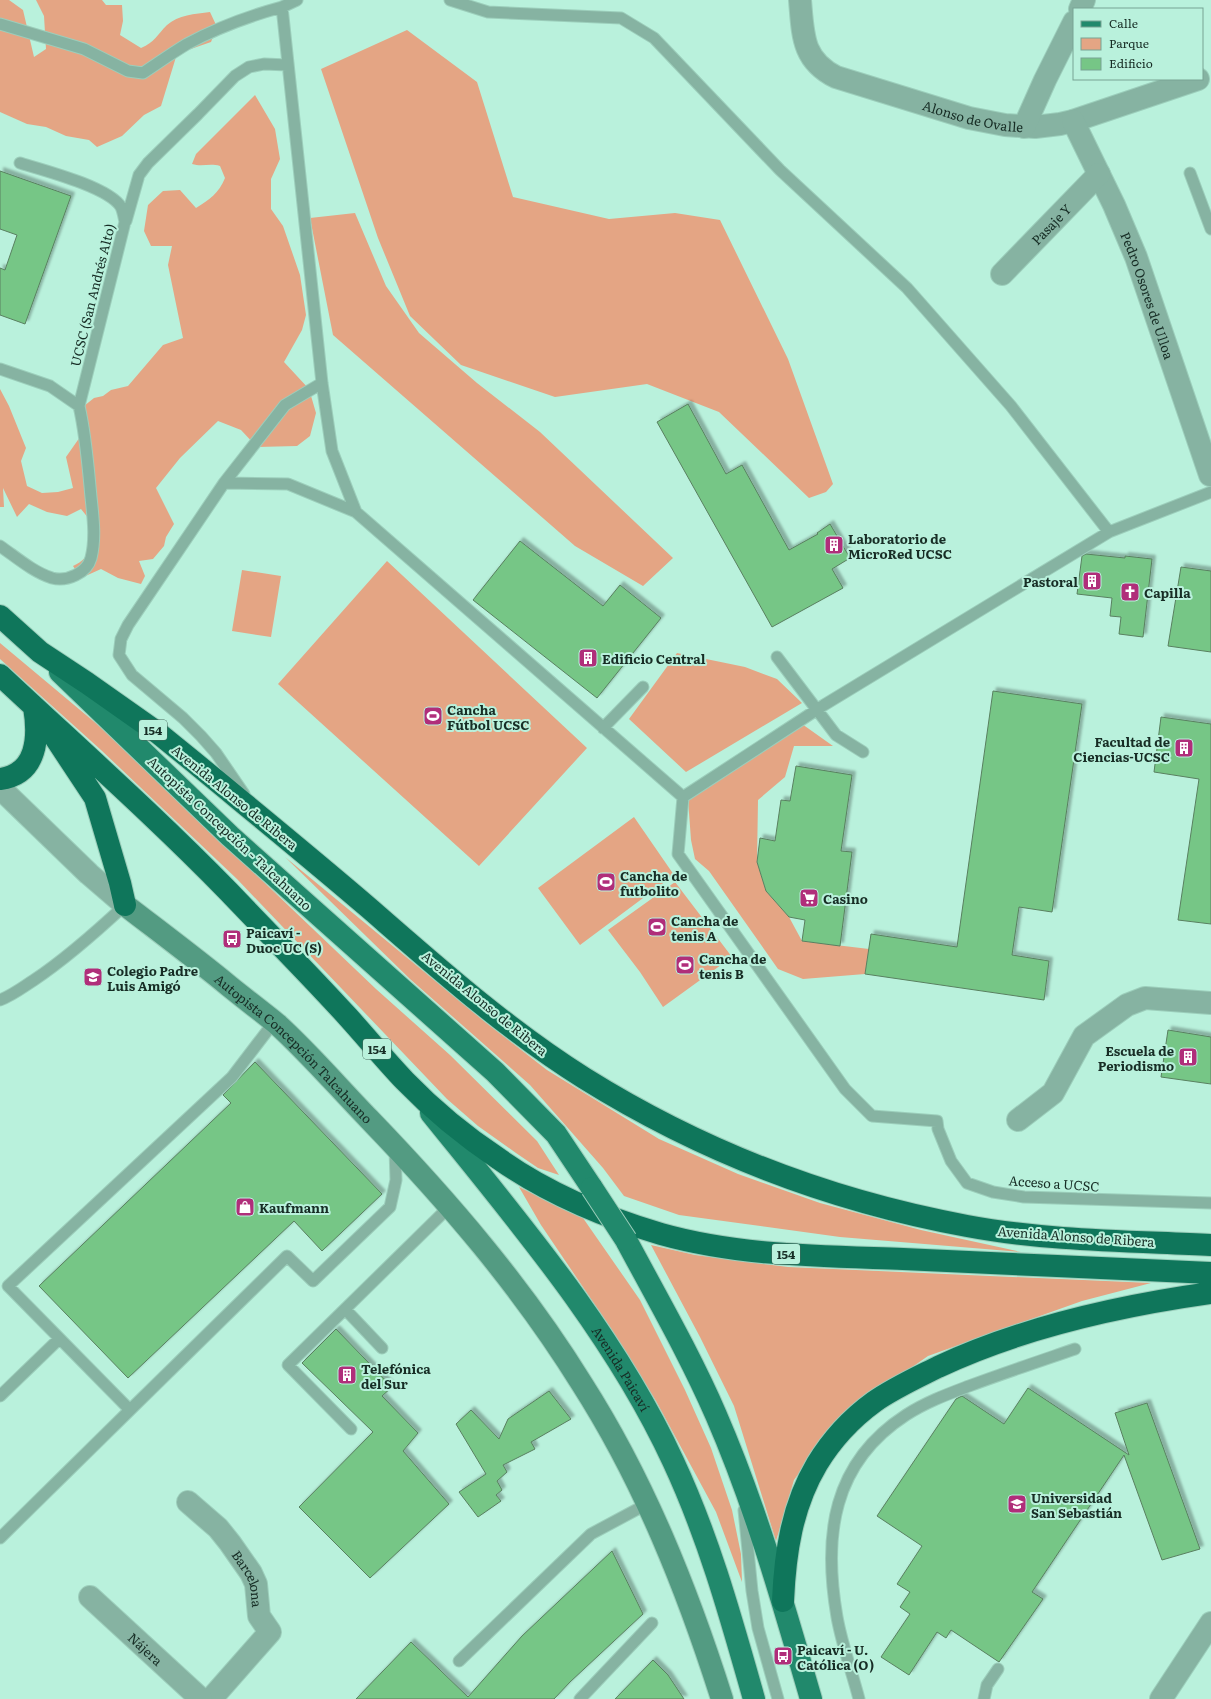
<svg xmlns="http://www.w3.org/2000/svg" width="1211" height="1699" viewBox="0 0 1211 1699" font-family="Literata,serif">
	<defs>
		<filter id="shadow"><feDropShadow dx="3.5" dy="-3.5" stdDeviation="1" flood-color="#0004"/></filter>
	</defs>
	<rect width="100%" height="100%" fill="#b9f1dc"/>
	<!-- green -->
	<path fill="#e4a584" d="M0,0h9l14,10 11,47 12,-8 -2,-33 -8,-16h66l4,5h16l1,16 -3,14 21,13c14,-6 16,-13 26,-23 11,-10 28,-11 43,-13l7,15 -6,15 -29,10 -6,5 -15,49 -17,9 -22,21 -25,11 -8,-7 -23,-4 -20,-9 -19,-3 -27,-12z
		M407,30l70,52 36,115 96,22 66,-6 45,7 68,139 45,125 -7,8 -17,6 -90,-86 -72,-28 -92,13 -94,-32 -51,-49 -32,-78 -57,-169z
		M255,95l20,34 5,30 -9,20v30l12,17 17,49 6,40 -4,15 -18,32 25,27 7,24 -6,23 -13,10 -40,1 -16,-17 -23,-9 -38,37 -24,30 18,36 -8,13 -2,9 -11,13 -14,2 6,15 -4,8 -23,-6 -17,-9 -20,9 -8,-12c20,-9 18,-22 20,-42l-12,-15 -14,7 -20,-4 -18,-8 -12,13 -14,-29 1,19h-4v-118l9,17 17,42 -5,13 6,25 15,7 16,-1 15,-4 -7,-31 14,-20 4,-31 10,-8 9,-2 8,-6 17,-4 35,-41 20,-7 -15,-73 4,-19h-21l-7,-15 4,-26 15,-14 17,-1 16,18c13,-8 23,-15 29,-30l-5,-12c-10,-3 -18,1 -28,-2l4,-10z
		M355,213l31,73 33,47 58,50 63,49 133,126 -30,28 -68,-40 -242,-211 -23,-117z
		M387,561l200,187 -108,118 -201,-182z
		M242,570l39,6 -10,61 -39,-6z
		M0,643l104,87 272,259 74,66 87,86 22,34 -21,-7 -22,-15 -38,-27 -31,-27 -210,-220 -136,-129 -101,-91z
		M677,653l68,14 32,12 25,24 -116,69 -57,-53z
		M802,724l31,22h-39l-9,31 -27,23 -1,62 9,29 23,26 13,24 67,8 -4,25 -62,5 -25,-10 -69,-98 -14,-12 -4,-19 -3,-41z
		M634,817l40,58 -94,70 -42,-57z
		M285,857l200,165 62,48 112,69 79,35 82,29 101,27 100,22 -181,-15 -161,-22 -55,-19 -21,-28 -73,-83 -120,-106z
		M675,882l57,75 -69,50 -23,-35 -32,-42z
		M519,1187l64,31 57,82 45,90 26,58 21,62 9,44 1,28 -26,-70 -60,-111 -44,-71 -71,-105z
		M651,1245l44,10 93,12 363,16 -69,18 -154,55 -60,42 -57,58 -17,24 -18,61 -42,-135 -34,-69z"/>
	<!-- building -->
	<path fill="#76c686" stroke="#598060" filter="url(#shadow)" d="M0,171l71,25 -46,128 -25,-9v-47l5,2 12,-35 -17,-6z
		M688,404l38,70 16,-9 47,85 29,-16 -1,-1 13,-9 20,34 -18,11 11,19 -71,39 -115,-205z
		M520,541l83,65 17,-21 41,33 -64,80 -124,-98z
		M1086,554l39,4v-2l27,3 -9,78 -24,-3 2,-17 -11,-1 2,-18 -35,-4 5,-38z
		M1181,567l30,4v81l-43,-6z
		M993,691l89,13 -30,208 -33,-5 -7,48 37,6 -5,39 -179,-26 6,-40 86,13z
		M1161,717l50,7v200l-33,-4 21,-141 -45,-7z
		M796,766l56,9 -11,76 11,1 -12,94 -38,-5 3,-21 -16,-3 -23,-26 -9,-29 3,-24 15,3 6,-41 9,1z
		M1168,1030l43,7v47l-50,-7z
		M255,1062l127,132 -60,57 -28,-30 -166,157 -89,-92 192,-183 -8,-8z
		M336,1329l56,58 -10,9 36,37 -15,18 46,53 -79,74 -71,-71 74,-75 -71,-69z
		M1028,1388l101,67 -14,-42 32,-10 53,146 -38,11 -38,-105 -92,137 11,7 -44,63 -48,-32 -5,8 -9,-6 -28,43 -28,-18 29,-43 -10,-7 10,-15 -13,-8 25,-38 -45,-30 79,-117 6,-3 42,28z
		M549,1391l22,28 -40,23 4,7 -32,16 4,7 -10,9 5,9 -6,5 5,6 -23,16 -19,-25 27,-18 -30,-50 15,-14 28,29 9,-20z
		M612,1551l31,63 -73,68 -16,17h-198l55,-57 57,55 54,-61z
		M653,1660l15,15 16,24h-69z"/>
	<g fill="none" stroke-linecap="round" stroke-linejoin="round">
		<defs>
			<path id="lane" d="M297,0l-15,7 40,376 10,68 24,61 327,285
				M450,0l38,12 133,6 33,20 126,132 127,118 104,118 98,126
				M0,24l84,25 44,22 15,2c15,-10 29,-20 44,-29 30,-16 62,-28 95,-37
				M1190,173l21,56
				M126,221l13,-46 9,-12 50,-49 37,-38 14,-9 15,-3 24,1
				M0,369l50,17 29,20
				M224,483l61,-78 37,-22
				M1211,492l-102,40 -285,173 -141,92 -5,57 167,235 27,27 65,5 1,8 13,32 16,22 26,9 31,5 187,6
				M0,546c16,11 33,26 52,32 15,4 35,-5 39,-20 5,-20 2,-41 0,-61 -3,-31 -5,-61 -12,-91l46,-184c-1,-5 -2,-11 -4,-15 -12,-20 -78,-37 -101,-44
				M777,657l59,78 27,17
				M603,728l40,-41
				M244,794l-28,-41 -15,-17 -18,-18 -51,-43 -13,-20 2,-16 7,-14 96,-142 64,1 68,28
				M0,1000c13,-5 23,-13 34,-20 33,-22 62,-48 91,-75
				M274,1022l-42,55 -224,209 122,124 157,-154 26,25 77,-74 6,-27 -1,-31
				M345,1309l37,39
				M0,1396l59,-57
				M351,1429l-63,-64 162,-159
				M744,1510l8,81 6,37 20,71
				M0,1538l130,-128
				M459,1661l132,-127 56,-30
				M580,1699l72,-76
				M859,1699c-7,-27 -17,-54 -22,-82 -14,-81 -5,-154 69,-202 20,-13 42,-21 63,-29 35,-13 71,-25 106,-37
				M984,1699l3,-14 11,-16"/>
			<g id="street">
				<path id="s1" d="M800,0c3,35 2,60 36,77l133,41 36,7 30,2 25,-3 13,-3 125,-42"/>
				<path d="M1080,9l4,-9"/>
				<path id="s2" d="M1073,121l41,84 22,52 74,218"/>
				<path d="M1024,127l21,-47 29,-58"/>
				<path id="s3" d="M1002,274l97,-100"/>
				<path d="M0,788l89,86 36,31"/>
				<path d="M1018,1120l35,-27 31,-57 43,-31 18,-7 66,5"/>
				<path id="s4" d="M188,1502l30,26 12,15 21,30 5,11 3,32 11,16 -59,67"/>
				<path id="s5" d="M90,1597l111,102"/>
				<path d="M1161,1699l50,-76"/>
			</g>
			<g id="secondary">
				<path id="s6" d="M125,905c35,27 70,53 104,81 16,13 32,25 48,38 32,29 61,63 92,95 79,82 153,168 213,265 62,97 105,205 140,315"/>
			</g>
			<g id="primary">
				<path d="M60,672l170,164 265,236 61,62 36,54"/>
				<path id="s7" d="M431,1113c87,108 184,222 242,348 36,77 58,157 81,238"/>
				<path d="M626,1240c31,58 64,115 90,175 40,92 67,188 95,284"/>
			</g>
			<path id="highway" d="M0,616l40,36 47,31 71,50 37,30c58,48 117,96 174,145 69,60 137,121 215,170 117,73 247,123 383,148 80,15 163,15 244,19
				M0,675c77,72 156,142 229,217 40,42 80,82 119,125 19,21 37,43 57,64 27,28 61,56 94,78 48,34 105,58 162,75 78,22 161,22 242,25 103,5 205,9 308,14
				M54,736l41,62 25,85 5,22
				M0,779c38,-5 39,-43 34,-72
				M783,1601c2,-48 9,-95 34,-137 14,-23 35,-46 57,-62 20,-14 42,-24 64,-35 85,-40 180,-61 273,-74"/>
		</defs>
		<!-- lane casing -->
		<use href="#lane" stroke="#9ccebb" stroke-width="13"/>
		<!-- street casing -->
		<use href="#street" stroke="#9ccebb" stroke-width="24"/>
		<!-- secondary casing -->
		<use href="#secondary" stroke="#9ccebb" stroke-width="24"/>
		<!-- primary casing -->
		<use href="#primary" stroke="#9ccebb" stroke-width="24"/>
		<!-- highway casing -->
		<use href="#highway" stroke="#9ccebb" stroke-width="24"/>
		<!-- lane -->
		<use href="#lane" stroke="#86b3a2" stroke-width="11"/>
		<!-- street -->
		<use href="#street" stroke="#86b3a2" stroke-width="22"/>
		<!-- secondary -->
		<use href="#secondary" stroke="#539b82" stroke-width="22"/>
		<!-- primary -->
		<use href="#primary" stroke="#21896c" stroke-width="22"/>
		<!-- highway -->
		<use href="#highway" stroke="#0f765b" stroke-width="22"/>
		<defs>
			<path id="primary-bridge" d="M592,1188l34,52"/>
		</defs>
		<!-- primary-bridge casing -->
		<use href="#primary-bridge" stroke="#9ccebb" stroke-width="24" stroke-linecap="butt"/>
		<!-- primary-bridge -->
		<use href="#primary-bridge" stroke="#21896c" stroke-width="22"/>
	</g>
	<!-- icons -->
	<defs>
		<symbol id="building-square" viewBox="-11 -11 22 22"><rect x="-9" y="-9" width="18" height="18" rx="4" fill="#b02e7a" stroke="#b9f1dc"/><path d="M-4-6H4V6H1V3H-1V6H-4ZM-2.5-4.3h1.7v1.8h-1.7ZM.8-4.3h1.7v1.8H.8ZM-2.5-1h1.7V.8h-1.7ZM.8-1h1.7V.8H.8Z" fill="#fff"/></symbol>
		<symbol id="church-square" viewBox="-11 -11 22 22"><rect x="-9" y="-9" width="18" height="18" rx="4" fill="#b02e7a" stroke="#b9f1dc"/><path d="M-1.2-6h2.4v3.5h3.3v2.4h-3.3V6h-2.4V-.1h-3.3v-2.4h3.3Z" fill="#fff"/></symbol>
		<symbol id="stadium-square" viewBox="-11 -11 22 22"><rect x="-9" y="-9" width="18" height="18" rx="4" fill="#b02e7a" stroke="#b9f1dc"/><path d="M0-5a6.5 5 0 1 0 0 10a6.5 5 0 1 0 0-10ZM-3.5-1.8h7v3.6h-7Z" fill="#fff"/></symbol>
		<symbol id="supermarket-square" viewBox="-11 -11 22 22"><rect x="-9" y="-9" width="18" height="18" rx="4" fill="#b02e7a" stroke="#b9f1dc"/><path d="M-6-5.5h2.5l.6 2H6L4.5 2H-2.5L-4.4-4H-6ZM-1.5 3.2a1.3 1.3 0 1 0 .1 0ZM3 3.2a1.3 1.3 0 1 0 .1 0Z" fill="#fff"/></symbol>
		<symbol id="bus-square" viewBox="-11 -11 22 22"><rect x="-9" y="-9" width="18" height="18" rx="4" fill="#b02e7a" stroke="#b9f1dc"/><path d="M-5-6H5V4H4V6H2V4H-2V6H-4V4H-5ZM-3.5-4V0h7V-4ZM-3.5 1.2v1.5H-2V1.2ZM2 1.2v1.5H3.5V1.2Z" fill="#fff"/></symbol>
		<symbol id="school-square" viewBox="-11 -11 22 22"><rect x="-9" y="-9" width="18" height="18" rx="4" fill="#b02e7a" stroke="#b9f1dc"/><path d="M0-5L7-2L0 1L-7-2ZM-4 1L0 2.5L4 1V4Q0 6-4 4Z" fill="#fff"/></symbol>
		<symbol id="shop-square" viewBox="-11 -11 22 22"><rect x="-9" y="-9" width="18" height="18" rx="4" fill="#b02e7a" stroke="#b9f1dc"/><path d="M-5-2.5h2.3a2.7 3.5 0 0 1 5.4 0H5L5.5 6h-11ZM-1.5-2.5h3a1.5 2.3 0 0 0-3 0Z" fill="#fff"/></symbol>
		<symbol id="university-square" viewBox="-11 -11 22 22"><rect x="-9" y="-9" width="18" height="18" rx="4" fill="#b02e7a" stroke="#b9f1dc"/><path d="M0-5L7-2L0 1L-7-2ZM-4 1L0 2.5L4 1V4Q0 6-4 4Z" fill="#fff"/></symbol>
	</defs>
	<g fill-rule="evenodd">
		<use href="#building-square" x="823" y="534" width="22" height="22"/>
		<use href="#building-square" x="1081" y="570" width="22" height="22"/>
		<use href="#church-square" x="1119" y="581" width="22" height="22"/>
		<use href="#building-square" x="577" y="647" width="22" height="22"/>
		<use href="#stadium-square" x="422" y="705" width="22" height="22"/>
		<use href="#building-square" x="1173" y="737" width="22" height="22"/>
		<use href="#stadium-square" x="595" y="871" width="22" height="22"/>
		<use href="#supermarket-square" x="798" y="887" width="22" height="22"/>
		<use href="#stadium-square" x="646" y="916" width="22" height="22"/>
		<use href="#bus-square" x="221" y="928" width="22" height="22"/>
		<use href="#stadium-square" x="674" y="954" width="22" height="22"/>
		<use href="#school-square" x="82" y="966" width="22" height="22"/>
		<use href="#building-square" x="1177" y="1046" width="22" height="22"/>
		<use href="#shop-square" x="234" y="1196" width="22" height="22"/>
		<use href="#building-square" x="336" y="1364" width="22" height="22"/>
		<use href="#university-square" x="1006" y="1493" width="22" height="22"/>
		<use href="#bus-square" x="772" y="1645" width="22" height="22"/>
	</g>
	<g text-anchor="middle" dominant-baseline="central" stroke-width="4" stroke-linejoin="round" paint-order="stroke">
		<!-- shield labels -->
		<g fill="#b9f1dc" stroke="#48685c" stroke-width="1">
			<rect x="139" y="720" width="28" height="20" rx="3"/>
			<rect x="363" y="1039" width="28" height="20" rx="3"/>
			<rect x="772" y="1244" width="28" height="20" rx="3"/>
		</g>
		<g font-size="12" font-weight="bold" fill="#172d25">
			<text x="153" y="730">154</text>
			<text x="377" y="1049">154</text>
			<text x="786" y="1254">154</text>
		</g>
		<!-- street labels -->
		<g font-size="13" fill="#172d25" stroke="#b9f1dc">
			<text stroke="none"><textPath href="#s1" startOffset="233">Alonso de Ovalle</textPath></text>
			<text stroke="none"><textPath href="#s3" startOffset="70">Pasaje Y</textPath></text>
			<text transform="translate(92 295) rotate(-76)">UCSC (San Andrés Alto)</text>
			<text stroke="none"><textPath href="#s2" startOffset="190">Pedro Osores de Ulloa</textPath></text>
			<text transform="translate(235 797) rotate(39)">Avenida Alonso de Ribera</text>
			<text transform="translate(230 833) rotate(43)">Autopista Concepción - Talcahuano</text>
			<text transform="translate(485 1003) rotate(39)">Avenida Alonso de Ribera</text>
			<text stroke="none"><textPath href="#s6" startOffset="222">Autopista Concepción Talcahuano</textPath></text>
			<text transform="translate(1054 1183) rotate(4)">Acceso a UCSC</text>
			<text transform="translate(1076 1236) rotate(4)">Avenida Alonso de Ribera</text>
			<text stroke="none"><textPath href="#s7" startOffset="319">Avenida Paicaví</textPath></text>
			<text stroke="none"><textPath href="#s4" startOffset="100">Barcelona</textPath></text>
			<text stroke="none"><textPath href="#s5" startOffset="76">Nájera</textPath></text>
		</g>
		<!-- poi labels -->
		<g font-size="13" font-weight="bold" fill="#172d25" stroke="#b9f1dc" text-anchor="start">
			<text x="848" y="538">Laboratorio de<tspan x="848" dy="15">MicroRed UCSC</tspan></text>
			<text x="1078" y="581" text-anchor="end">Pastoral</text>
			<text x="1144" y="592">Capilla</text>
			<text x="602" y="658">Edificio Central</text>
			<text x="447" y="709">Cancha<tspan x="447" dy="15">Fútbol UCSC</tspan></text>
			<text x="1170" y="741" text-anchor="end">Facultad de<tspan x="1170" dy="15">Ciencias-UCSC</tspan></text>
			<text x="620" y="875">Cancha de<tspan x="620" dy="15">futbolito</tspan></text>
			<text x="823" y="898">Casino</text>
			<text x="671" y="920">Cancha de<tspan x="671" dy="15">tenis A</tspan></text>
			<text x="246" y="932">Paicaví -<tspan x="246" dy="15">Duoc UC (S)</tspan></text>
			<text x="699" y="958">Cancha de<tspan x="699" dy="15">tenis B</tspan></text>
			<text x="107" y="970">Colegio Padre<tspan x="107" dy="15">Luis Amigó</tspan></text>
			<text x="1174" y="1050" text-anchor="end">Escuela de<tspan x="1174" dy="15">Periodismo</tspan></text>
			<text x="259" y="1207">Kaufmann</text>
			<text x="361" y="1368">Telefónica<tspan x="361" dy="15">del Sur</tspan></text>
			<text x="1031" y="1497">Universidad<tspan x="1031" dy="15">San Sebastián</tspan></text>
			<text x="797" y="1649">Paicaví - U.<tspan x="797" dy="15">Católica (O)</tspan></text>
		</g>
	</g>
	<!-- legend -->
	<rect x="1073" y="8" width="130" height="72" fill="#b9f1dc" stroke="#78a393"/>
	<rect x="1081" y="21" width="20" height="6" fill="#21896c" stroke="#78a393"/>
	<text x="1109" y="28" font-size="12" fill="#172d25">Calle</text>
	<rect x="1081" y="38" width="20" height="12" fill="#e4a584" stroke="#78a393"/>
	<text x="1109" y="48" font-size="12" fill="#172d25">Parque</text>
	<rect x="1081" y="58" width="20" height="12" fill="#76c686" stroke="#78a393"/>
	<text x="1109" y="68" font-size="12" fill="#172d25">Edificio</text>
</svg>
